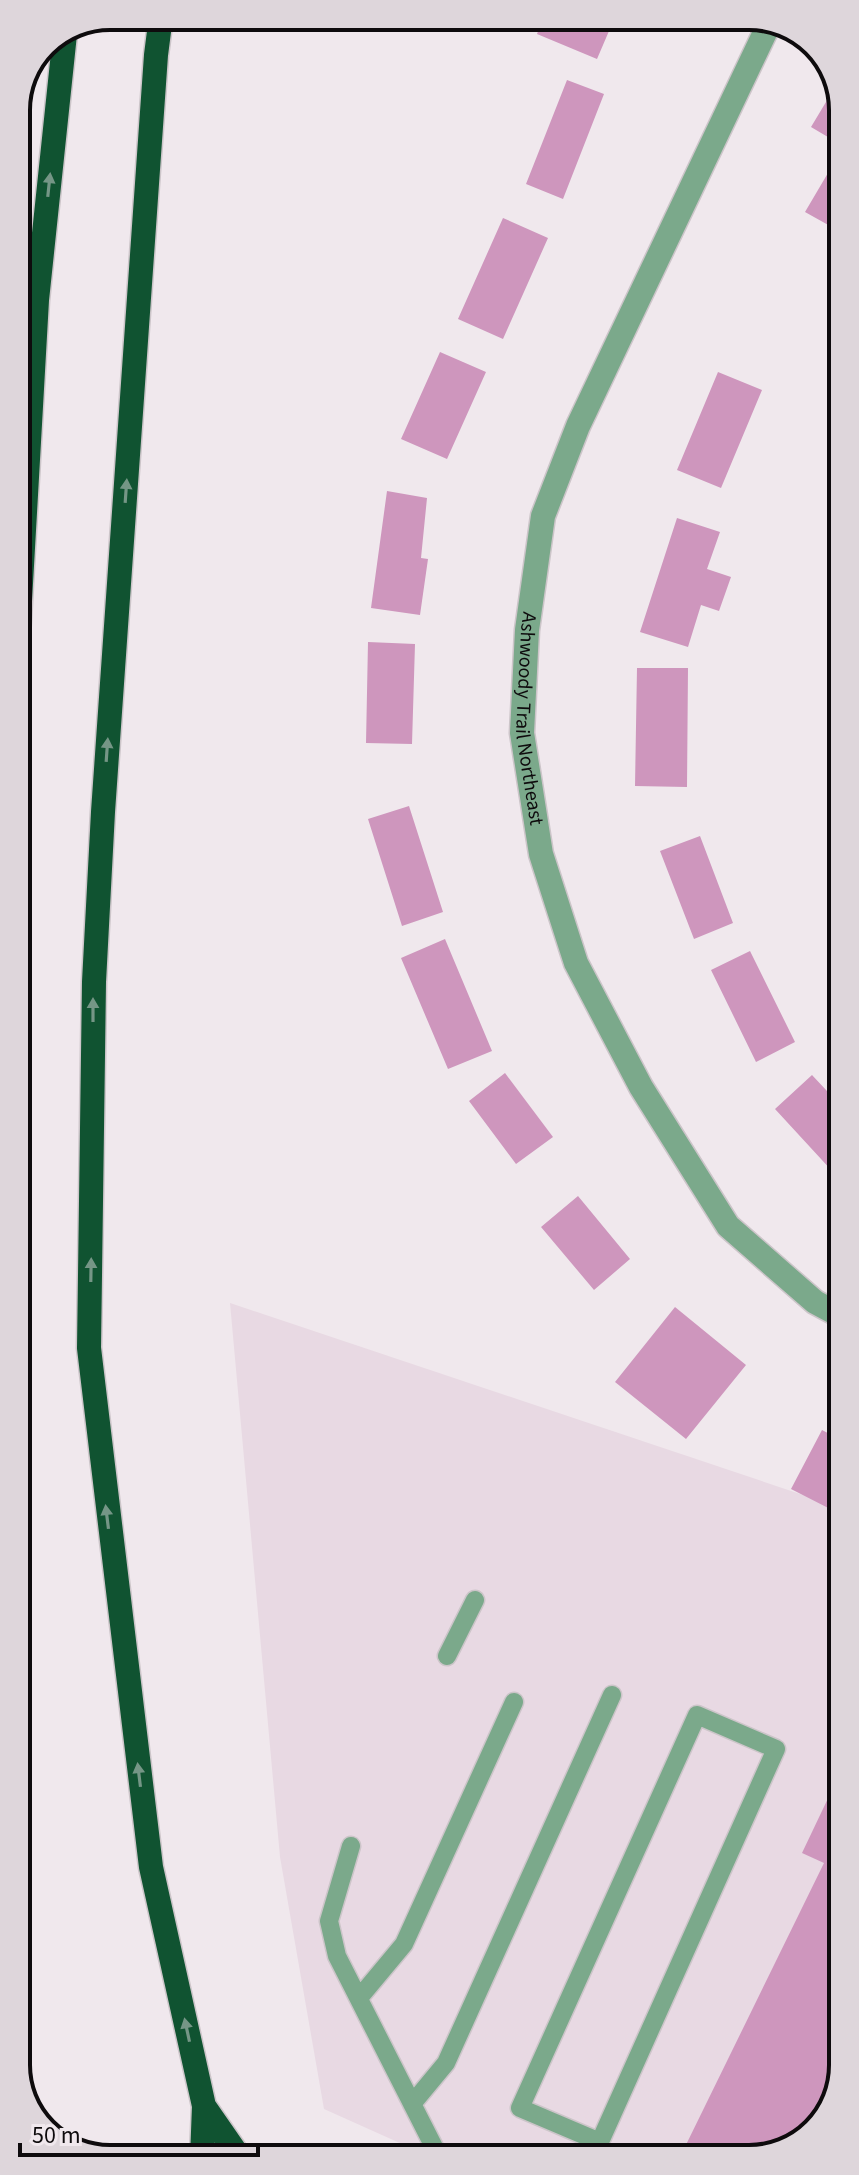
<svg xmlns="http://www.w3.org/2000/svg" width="859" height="2175" viewBox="0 0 859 2175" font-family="'Source Sans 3',sans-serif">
	<rect width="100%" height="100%" fill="#f0e8ed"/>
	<!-- built -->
	<path fill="#e8d9e3" d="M230,1303l612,205 1,558 -19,56 -45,32 -348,3 -107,-48 -44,-252z"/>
	<!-- building -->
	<path fill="#ce96bd" d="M544,16h84l-2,7 -11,-6 -18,42 -60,-25z
		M567,80l37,14 -41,105 -37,-15z
		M838,82v61l-27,-16z
		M838,156l1,66v9l-34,-19z
		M503,218l45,20 -45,101 -45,-20z
		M440,352l46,20 -39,87 -46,-20z
		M718,372l44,18 -41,98 -44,-18z
		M387,491l40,7 -6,60 7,1 -8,56 -49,-7z
		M677,518l43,14 -13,37 24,8 -12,34 -18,-6 -13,42 -48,-15z
		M368,642l47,2 -3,100 -46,-1z
		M637,668h51l-1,119 -52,-1z
		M409,806l34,106 -41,14 -34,-107z
		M700,836l33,87 -39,16 -34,-88z
		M445,939l47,112 -44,18 -47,-111z
		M750,951l45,91 -39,20 -45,-92z
		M505,1073l48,64 -37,27 -47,-63z
		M812,1075l29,31v59l-8,7 -58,-63z
		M578,1196l52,63 -36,31 -53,-63z
		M675,1307l71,58 -60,74 -71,-57z
		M822,1430l19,10 1,75 -51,-26z
		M842,1769l1,297 -19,56 -45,32 -98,1 143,-292 -22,-10z"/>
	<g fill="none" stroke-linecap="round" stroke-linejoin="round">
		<defs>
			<path id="lane" d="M447,1656l28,-56
				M351,1846l-22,75 8,35 98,193 6,7
				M359,1998l45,-54 110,-242
				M412,2104l34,-41 166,-368
				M594,2155l182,-406 -79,-34 -177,393 80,34"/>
			<g id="street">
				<path id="s1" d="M770,22l-192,404 -35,90 -16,114 -5,103 19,121 35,109 65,124 87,139 87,76 26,14"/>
			</g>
			<path id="highway" d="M161,16l-5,39 -53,757 -9,170 -5,366 62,519 53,239 -2,52
				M17,654l20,-354 28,-266
				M204,2106l36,52"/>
		</defs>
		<!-- lane casing -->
		<use href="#lane" stroke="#ccc5c9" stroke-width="21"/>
		<!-- street casing -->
		<use href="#street" stroke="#ccc5c9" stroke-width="27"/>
		<!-- highway casing -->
		<use href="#highway" stroke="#ccc5c9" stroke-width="27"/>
		<!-- lane -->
		<use href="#lane" stroke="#7ba98b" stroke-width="18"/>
		<!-- street -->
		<use href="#street" stroke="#7ba98b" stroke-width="24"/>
		<!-- highway -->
		<use href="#highway" stroke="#105331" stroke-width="24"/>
	</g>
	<!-- one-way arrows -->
	<defs><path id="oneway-solid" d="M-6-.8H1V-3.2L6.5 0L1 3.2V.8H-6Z" transform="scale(2)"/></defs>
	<g fill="#759686">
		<use href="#oneway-solid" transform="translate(49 185) rotate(-84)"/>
		<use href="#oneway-solid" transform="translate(126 491) rotate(-86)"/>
		<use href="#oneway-solid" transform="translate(107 750) rotate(-86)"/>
		<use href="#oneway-solid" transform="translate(93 1010) rotate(-90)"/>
		<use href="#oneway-solid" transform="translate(91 1270) rotate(-89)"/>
		<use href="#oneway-solid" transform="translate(107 1517) rotate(-97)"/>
		<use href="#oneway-solid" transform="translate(139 1775) rotate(-97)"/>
		<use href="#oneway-solid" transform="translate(187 2030) rotate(-102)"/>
	</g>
	<g text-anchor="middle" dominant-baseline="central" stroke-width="7" stroke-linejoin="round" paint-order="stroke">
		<!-- street labels -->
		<g font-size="20" fill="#0e0b0d" stroke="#f0e8ed">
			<text stroke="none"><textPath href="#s1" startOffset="748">Ashwoody Trail Northeast</textPath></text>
		</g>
	</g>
	<!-- crop -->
	<path d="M0 0H859V2175H0ZM110 30H749A80 80 0 0 1 829 110V2065A80 80 0 0 1 749 2145H110A80 80 0 0 1 30 2065V110A80 80 0 0 1 110 30Z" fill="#ded6db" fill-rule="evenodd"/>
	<path fill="none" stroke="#0e0b0d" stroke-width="4" d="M110 30H749A80 80 0 0 1 829 110V2065A80 80 0 0 1 749 2145H110A80 80 0 0 1 30 2065V110A80 80 0 0 1 110 30Z"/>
	<!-- scale -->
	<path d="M20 2143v12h238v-12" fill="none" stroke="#0e0b0d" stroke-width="4"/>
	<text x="32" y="2143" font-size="24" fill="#0e0b0d" stroke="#f0e8ed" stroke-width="6" paint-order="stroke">50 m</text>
</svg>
